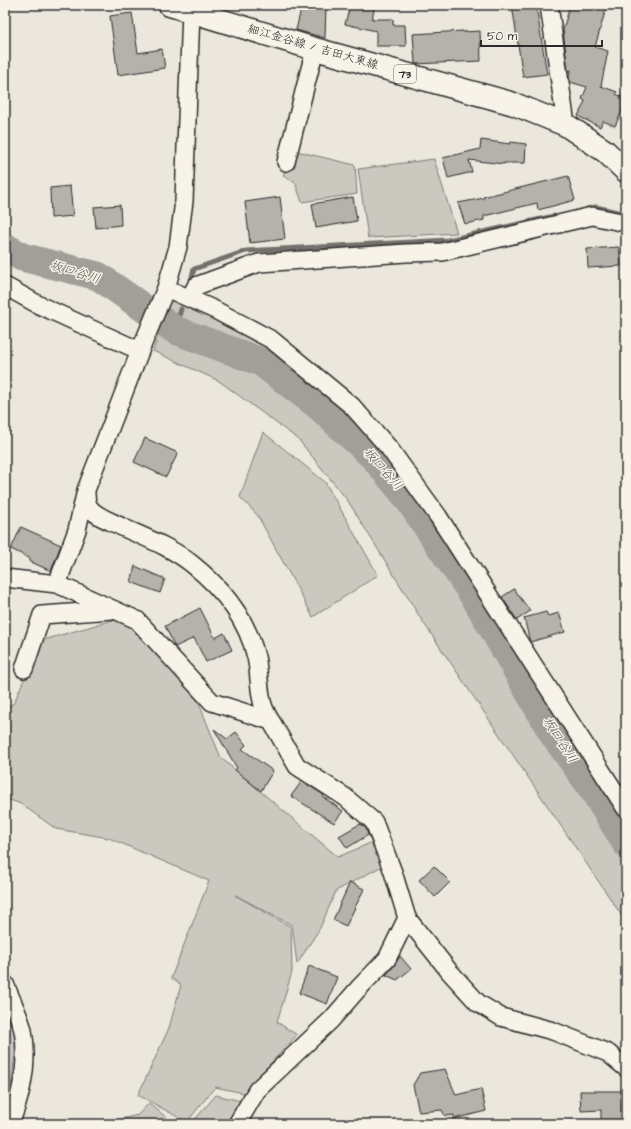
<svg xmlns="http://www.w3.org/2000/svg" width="631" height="1129" viewBox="0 0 631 1129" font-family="'Architects Daughter','Klee One',sans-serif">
	<rect width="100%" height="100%" fill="#ebe7dd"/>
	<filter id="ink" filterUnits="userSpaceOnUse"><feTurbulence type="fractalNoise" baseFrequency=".025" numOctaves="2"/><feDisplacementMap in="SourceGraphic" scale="8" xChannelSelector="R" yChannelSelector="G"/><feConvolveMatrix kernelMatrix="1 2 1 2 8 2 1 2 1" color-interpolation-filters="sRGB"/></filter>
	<g filter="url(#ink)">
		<!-- green -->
		<path fill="#cbc8bf" stroke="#7b7a75" d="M292,150l63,15 2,29 -55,8 -7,-20 -12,-6z
			M434,159l23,74 -89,5 -10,-69z
			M173,292l166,97 79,100 208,328v105l-203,-300 -75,-121 -50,-62 -79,-58 -66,-30z
			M263,432l62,50 53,93 -65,42 -55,-101 -18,-19z
			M127,616l67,75 27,67 117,99 39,-17 7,25 -48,26 -16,37 -23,36 -5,-39 -57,-30 56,32 1,45 -15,50 20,13 -40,43 -4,17 -38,-8 -28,35 -49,-27 31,-67 12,-43 -10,-7 38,-97 -100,-43 -53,-9 -35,-25 -16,-6v-90l9,-5 26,-62z
			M5,1007l12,30 -8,67 -4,12z
			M216,1095l33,8 -13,21h-45z
			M149,1103l25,21h-74l38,-9z"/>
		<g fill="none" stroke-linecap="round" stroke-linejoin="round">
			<!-- stream -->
			<path stroke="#72716c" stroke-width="5" d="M587,209l9,-2 30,7
				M190,284l4,-15 52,-18 202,-11 106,-24
				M175,330l6,-21"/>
			<!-- river -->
			<path stroke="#a29f98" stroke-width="29" d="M5,247l17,10 76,19 77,54 86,32 58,44 55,51 34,41 67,99 79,138 39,54 33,54"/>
		</g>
		<!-- building -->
		<path fill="#b5b2ab" stroke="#2b2b2b" d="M302,5h24l-1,33 -29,-8z
			M350,5h25l-3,14h21v6h12l1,21h-30v-15l-31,-7z
			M512,5h24l11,69 -24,3z
			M570,5h37l-12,42 13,4 -7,35 16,6 -1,2 10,5v3l-11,24 -12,-5 -3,6 -22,-11 7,-15 -3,-2 5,-12 -17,-5 -1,-6 2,-6 -3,1 -5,-41z
			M132,13l6,40 24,-4 3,19 -47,7 -8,-59z
			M463,31v1l17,-1 1,30 -66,3 -2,-30z
			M481,140l29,4 1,-2 15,2 -1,19h-21v1l-35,-4 3,12 -24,6 -5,-20 37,-9z
			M568,176l7,24 -37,10 -1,-7 -53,13v4l-19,4 -7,-21 26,-5 -1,-1z
			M70,186l3,30 -22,2 -1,-30z
			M280,197l5,42 -35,4 -5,-41z
			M353,197l4,24 -41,7 -4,-24z
			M120,205l1,20 -25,3 -2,-21z
			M619,247l2,19 -33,2 -1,-19z
			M145,438l33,15 -12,24 -32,-15z
			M21,527l40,18 -10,26 -22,-10 2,-2 -20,-10z
			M135,566l30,13 -5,14 -29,-11z
			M514,589l16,22 -13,9 -15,-23z
			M200,608l15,30 9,-5 8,17 -26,12 -12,-24 -19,9 -10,-21z
			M546,612l2,4 11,-3 6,19 -35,10 -6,-24z
			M214,729l13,10 9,-7 10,13 -4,4 31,22 -12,20 -26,-21 2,-2z
			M302,781l22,14 -1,2 20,14 -9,12 -43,-27z
			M360,824l6,4 2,7 -21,13 -8,-12z
			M434,866l16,16 -15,15 -16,-17z
			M350,882l14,7 -18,37 -13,-6z
			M400,956l11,13 -14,11 -11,-5 8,-9z
			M309,966l28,11 -10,27 -28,-11z
			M445,1069l11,26 25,-6 5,22 -32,8v-4l-9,1 -3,-6 -23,2 -6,-27 7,-12z
			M580,1091h46v33h-25v-14l-20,1z"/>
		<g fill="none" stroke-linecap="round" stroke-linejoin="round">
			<defs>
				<path id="minor" d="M549,5l17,120
					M191,11l-7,190 -6,46 -12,41 -26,63 -54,139 -9,40 -20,54 80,36 75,82 59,19 26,45 48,31 29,25 19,50 14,46 42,53 29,32 23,14 52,14 55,22 18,15
					M286,162l29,-113
					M5,286l34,19 101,46
					M166,288l49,22 57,30 80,66 37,42 49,68 188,293
					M190,298l6,-12 63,-23 147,-10 36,-1 150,-36 34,7
					M86,492c0,5 0,10 3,15 7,10 22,14 33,20 24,11 49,20 70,37 30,24 55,54 64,93 4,16 2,35 8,51 2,4 4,9 7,13
					M5,578l52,6
					M24,669l18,-54 70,-5
					M5,984c6,15 14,31 18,46 6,33 -1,64 -13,94
					M237,1124l20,-34 74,-70 27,-31 29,-30 20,-41"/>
				<path id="major" d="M170,5l145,44 199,55 52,21 39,26 21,20"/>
			</defs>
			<!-- minor casing -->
			<use href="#minor" stroke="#2b2b2b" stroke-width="20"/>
			<!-- major casing -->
			<use href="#major" stroke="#2b2b2b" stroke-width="25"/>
			<!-- minor -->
			<use href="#minor" stroke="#f7f3e8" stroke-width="17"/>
			<!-- major -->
			<use href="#major" stroke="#f7f3e8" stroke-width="22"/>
		</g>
	</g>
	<g text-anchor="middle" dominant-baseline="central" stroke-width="3" stroke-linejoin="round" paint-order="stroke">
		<!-- shield labels -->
		<rect fill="#f7f3e8" stroke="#686764" stroke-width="1" x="394" y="65" width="22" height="18" rx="3"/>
		<g font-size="11" font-weight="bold" fill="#2b2b2b">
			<text x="405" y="74">73</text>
		</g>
		<!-- street labels -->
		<g font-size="12" fill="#2b2b2b" stroke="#f7f3e8">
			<text transform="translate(313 47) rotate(16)">細江金谷線 / 吉田大東線</text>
		</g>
		<!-- water labels -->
		<g font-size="13" font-style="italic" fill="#555451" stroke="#f7f3e8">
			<text transform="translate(75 272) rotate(17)">坂口谷川</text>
			<text transform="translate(383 469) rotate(48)">坂口谷川</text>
			<text transform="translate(560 740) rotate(57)">坂口谷川</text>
		</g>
	</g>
	<!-- margin -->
	<rect width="631" height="1129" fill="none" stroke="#f7f3e8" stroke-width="20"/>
	<rect x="10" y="10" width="611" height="1109" fill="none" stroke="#2b2b2b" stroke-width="1.5" filter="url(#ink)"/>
	<!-- scale -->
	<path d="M481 40v6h121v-6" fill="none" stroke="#2b2b2b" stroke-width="2"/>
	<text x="487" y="40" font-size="12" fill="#2b2b2b" stroke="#f7f3e8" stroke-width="3" paint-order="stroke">50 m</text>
</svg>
